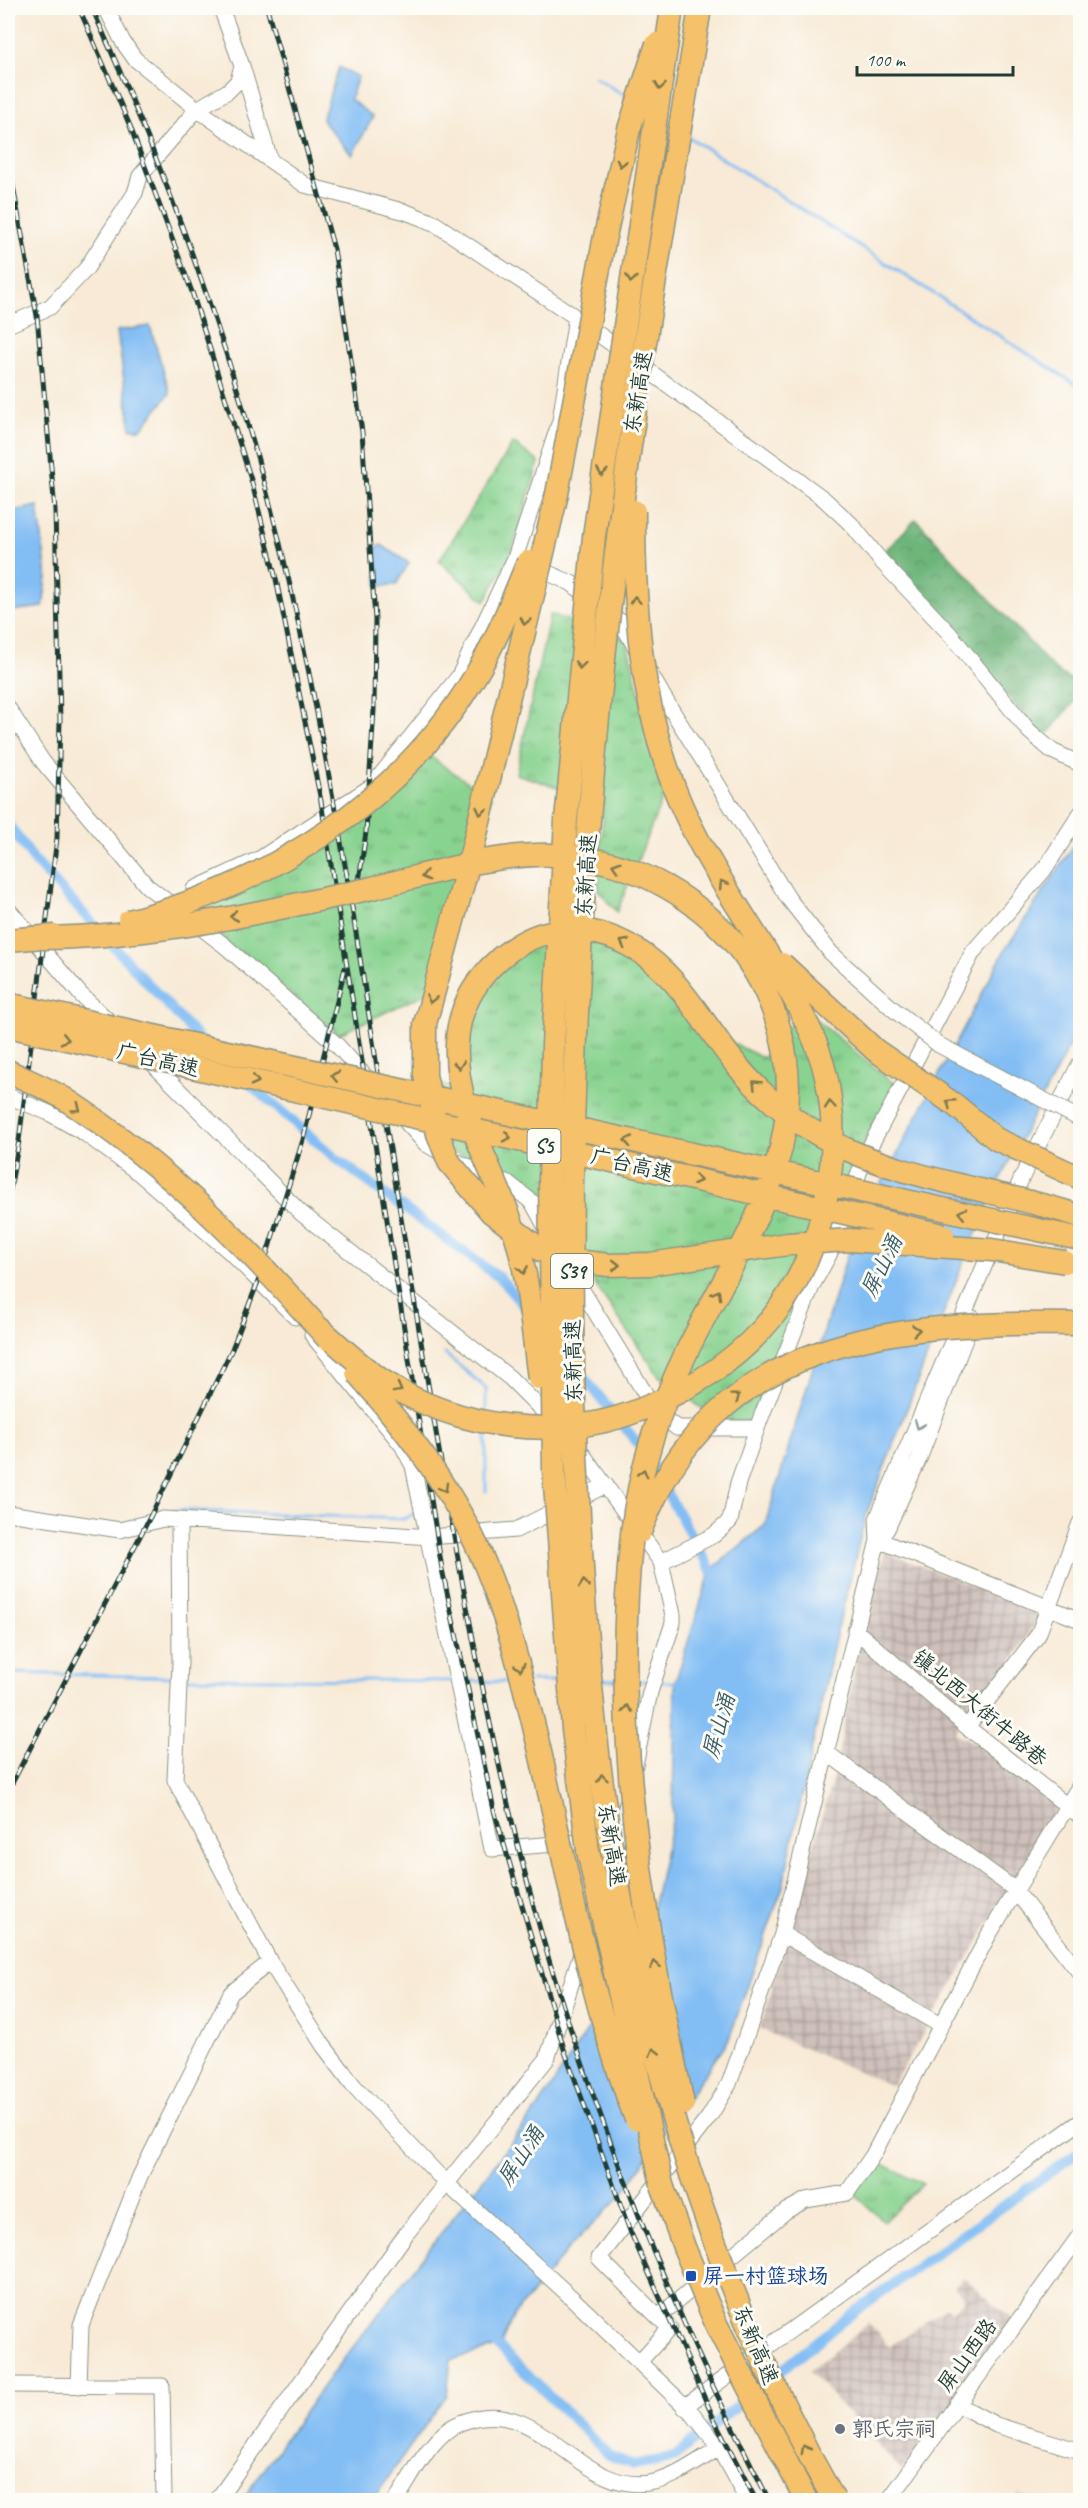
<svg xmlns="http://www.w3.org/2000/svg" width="1088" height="2508" viewBox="0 0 1088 2508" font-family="Caveat,'LXGW WenKai TC',sans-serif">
	<defs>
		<pattern id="industrial-grid" width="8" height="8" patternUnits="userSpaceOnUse" patternTransform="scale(1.5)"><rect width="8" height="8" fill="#cfc0ba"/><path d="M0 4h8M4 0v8" fill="none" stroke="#a79d98"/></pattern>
		<pattern id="grass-tufts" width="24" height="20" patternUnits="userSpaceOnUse" patternTransform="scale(1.5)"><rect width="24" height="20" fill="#89d390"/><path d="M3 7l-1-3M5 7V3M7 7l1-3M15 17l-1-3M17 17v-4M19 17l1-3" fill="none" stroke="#6fac76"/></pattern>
		<pattern id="forest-crowns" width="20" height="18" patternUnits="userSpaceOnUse" patternTransform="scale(1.5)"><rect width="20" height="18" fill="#6eb57a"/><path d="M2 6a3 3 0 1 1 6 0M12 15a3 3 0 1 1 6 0" fill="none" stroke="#5a9465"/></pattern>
	</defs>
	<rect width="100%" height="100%" fill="#fdfcf7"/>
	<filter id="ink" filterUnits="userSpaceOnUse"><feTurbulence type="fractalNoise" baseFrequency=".0167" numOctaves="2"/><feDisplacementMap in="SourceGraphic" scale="12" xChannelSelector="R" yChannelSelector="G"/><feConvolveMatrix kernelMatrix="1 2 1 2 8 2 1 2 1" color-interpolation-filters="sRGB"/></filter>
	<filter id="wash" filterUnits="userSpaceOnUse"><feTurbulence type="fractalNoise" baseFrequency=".008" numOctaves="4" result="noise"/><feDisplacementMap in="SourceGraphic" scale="24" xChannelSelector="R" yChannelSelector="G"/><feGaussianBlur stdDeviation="1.35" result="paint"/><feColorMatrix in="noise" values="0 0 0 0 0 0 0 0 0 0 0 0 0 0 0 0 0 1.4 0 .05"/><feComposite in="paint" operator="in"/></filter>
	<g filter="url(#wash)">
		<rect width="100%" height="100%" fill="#f8ead6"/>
		<!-- built -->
		<path fill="#f2d4be" d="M1017,2493l38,7h-39z"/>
		<!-- industrial -->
		<path fill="url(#industrial-grid)" d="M885,1552l157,61 -34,54 -54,66 31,14 75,57 -168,282 -132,-57 75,-257 24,-126z
			M963,2277l50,43 -111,151 -93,-100 60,-48 20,24 58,-40 5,5 13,-14 -11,-11z"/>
		<!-- grass -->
		<path fill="url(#grass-tufts)" stroke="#548862" stroke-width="1.5" d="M513,443l26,19 -29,95 -25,44 -46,-40z
			M550,614l76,24 38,157 -47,117 -19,-22 6,-88 -88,-28z
			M428,755l63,43 -64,195 -88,41 -149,-122z
			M544,941l63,1 50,31 40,53 66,32 40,-49 94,77 -32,55 -114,280 -31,1 -61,-46 -125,-179 -26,-20 -54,-25 -81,-81 80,16 21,-86 37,-45z
			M875,2160l48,24 -39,37 -31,-28z"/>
		<!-- forest -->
		<path fill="url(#forest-crowns)" stroke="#467957" stroke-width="1.5" d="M916,519l139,151 14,9 11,-1v17l-36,43 -161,-185z"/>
		<!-- water -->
		<path fill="#82bdf4" stroke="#507d94" stroke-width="1.5" d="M339,67l19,10 -8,22 23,18 -21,38 -30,-35z
			M150,326l20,67 -29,36h-10l-14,-98z
			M38,506l9,71 -4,30 -31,4 -4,-40v-59z
			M381,545l28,18 -13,22 -19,1 -1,-38z
			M1080,836v189l-83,160 -38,88 -94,245 -33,134 -49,234 -54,153 -108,157 -50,50 -57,69 -14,31 -49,14 -4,35 -75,105h-130l81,-114 215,-278 109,-172 26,-119 2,-134 36,-113 54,-45 87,-286 153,-289z"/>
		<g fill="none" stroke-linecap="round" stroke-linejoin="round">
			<!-- stream -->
			<path stroke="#82bdf4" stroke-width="3" d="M595,77l34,21
				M687,136l393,251
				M445,1354l41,34v26
				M486,1491v-61
				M171,1510l233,9 13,-7
				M8,1673l166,4
				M183,1678l270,3
				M600,1680h18
				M462,1681l51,1
				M531,1681h30
				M633,1681h15
				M660,1682h18"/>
			<!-- canal -->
			<path stroke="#82bdf4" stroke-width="10" d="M8,824l26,36 167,181
				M253,1087l85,73 163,119 25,30
				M577,1369l63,77 71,124 10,11
				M490,2338l119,117 24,10 39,-7 182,-146 226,-161"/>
		</g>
	</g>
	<g filter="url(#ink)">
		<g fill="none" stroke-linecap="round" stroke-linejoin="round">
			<defs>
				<path id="minor" d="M106,8l17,34 12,17 62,50 108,76 101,27 28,11 137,91 253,185 28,26 29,36 69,73 79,97 23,20 28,13
					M242,66l28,94
					M8,325l42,-18 36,-38 49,-76 5,-17 57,-67 31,-18 10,-10 4,-15 -21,-58
					M532,566l39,17 50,39 42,74 125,202 43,55 62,56
					M8,708l35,54 104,124 78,60 112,99 35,39
					M194,889l67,-31 111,-72 87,-110 56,-118 45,-137 16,-104
					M8,909l73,86 33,31
					M147,1058l154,155 209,165 45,45
					M8,1096l41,17 35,20 56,41 90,78 65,65
					M398,1113l28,31 29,17 53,22 24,19 17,31
					M574,1277l83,136 20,15h80
					M312,1335l90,110 11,21 79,383 102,-8
					M576,1445l85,117 12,53v8l-23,69 -15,73
					M8,1513l112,17 43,-11 16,1 251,17 86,-7 90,-45
					M179,1520l1,142 -5,118 95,182 53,83 31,41 92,97 126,115 120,115 24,30 31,57
					M878,1540l9,-11 32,-70 54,-141
					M878,1540l202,80
					M661,1562l53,-27 16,-14 8,-38 22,-63 52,-134 17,-31 37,-101 107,-202 71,-82 36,-56
					M855,1630l112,97 113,89
					M967,1727l71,-92 42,-112
					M827,1753l187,136 66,84
					M782,1934l158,91
					M658,2317l-59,-59 110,-141 20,-33 53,-150 96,-394 -1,-21 145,-342 58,-114
					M640,2361l30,-33 -12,-11 128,-106 20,-11 41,-7 26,-38 115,-219 92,-151
					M8,2385l154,1 2,114
					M79,2386l2,-61 59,-149 91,-183 39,-31
					M957,2404l39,21 84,26
					M684,2407l396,-285
					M217,2500l189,-266 141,-175 75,-233 5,-23
					M396,2500c14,-21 28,-49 47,-66 8,-8 18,-12 29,-15 73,-20 110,79 182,63 23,-5 45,-22 65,-34
					M889,2500l191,-265"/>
			</defs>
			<!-- minor casing -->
			<use href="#minor" stroke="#8c9485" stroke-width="17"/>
			<!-- minor -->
			<use href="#minor" stroke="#fff" stroke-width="15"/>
			<defs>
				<path id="rail" d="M79,8l51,118 62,166 60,191 24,96 45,222 121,768 52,241 70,239 66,182 84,188 42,81
					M92,8c66,146 123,297 166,452 39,138 65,280 90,422 32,203 63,406 98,609 31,177 65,355 121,527 54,166 122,327 202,482
					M267,8l67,241 28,183 13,187 -1,91 -8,122 -10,70
					M8,159l29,157 18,194 5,210 -3,118 -38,303 -11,59
					M8,1791l143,-276 81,-166 27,-70 44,-139 42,-172"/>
			</defs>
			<!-- rail casing -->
			<use href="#rail" stroke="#1f3d34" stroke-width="5"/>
			<!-- rail -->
			<use href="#rail" stroke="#fdfcf7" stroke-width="3" stroke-dasharray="9" stroke-linecap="butt"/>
			<defs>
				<path id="minor-bridge" d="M893,1009l46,36 141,74"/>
				<path id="highway-bridge" d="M672,8l-78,528 -28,284 -13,225 -3,134 4,292 19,258 15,122 74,334 22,62 33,79 89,174
					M700,8c-22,134 -46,268 -65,403 -50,346 -74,697 -59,1045 6,123 13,248 32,370 37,235 108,466 226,674
					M657,44l-28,85 -25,112 -47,253 -84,353 -48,177v51l13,59 11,28 42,50 50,38 26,10 42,5 41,-1 138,-20 62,-4 142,10 73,12
					M129,921c140,-37 269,-117 345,-243 22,-36 38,-77 54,-116
					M42,938c109,-1 219,-25 326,-49 68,-16 140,-42 210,-32 61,8 119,41 158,88 21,26 35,54 44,86 33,119 -42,217 -92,318 -28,57 -49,121 -56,185 -21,191 10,384 51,570
					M8,940l47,-4
					M782,964l93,86 80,55 41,34 84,39
					M8,1004l1072,235
					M8,1026l935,209
					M8,1071c18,9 39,17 57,28 100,65 185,150 263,240
					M319,1328c21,18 41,38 64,53 75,48 176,62 259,28 112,-45 175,-122 189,-242 5,-45 -1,-94 -20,-135 -39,-84 -102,-155 -136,-242 -35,-90 -41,-182 -41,-279
					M357,1373c45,51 93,113 121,175 28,62 44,129 60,195 29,125 51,256 98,376
					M539,1378c-7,-49 -10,-104 -26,-151 -20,-60 -59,-118 -56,-183 1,-39 24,-74 55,-95 56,-38 119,-15 161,32 23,26 40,55 62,82 22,28 54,55 86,73 76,44 176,53 259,80
					M640,1532c75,-198 257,-211 440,-208"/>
			</defs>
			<!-- minor-bridge casing -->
			<use href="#minor-bridge" stroke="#8c9485" stroke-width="17" stroke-linecap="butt"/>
			<!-- highway-bridge casing -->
			<use href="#highway-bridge" stroke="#8c9485" stroke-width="25" stroke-linecap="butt"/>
			<!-- minor-bridge -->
			<use href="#minor-bridge" stroke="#fff" stroke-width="15"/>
			<!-- highway-bridge -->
			<use href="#highway-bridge" stroke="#f5c16b" stroke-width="22"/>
		</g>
		<!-- one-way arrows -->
		<defs><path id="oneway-chevron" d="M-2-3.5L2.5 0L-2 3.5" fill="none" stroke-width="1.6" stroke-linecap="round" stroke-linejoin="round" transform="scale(1.5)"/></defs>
		<g stroke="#7f784d">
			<use href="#oneway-chevron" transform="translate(660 86) rotate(99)"/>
			<use href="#oneway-chevron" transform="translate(621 163) rotate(103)"/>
			<use href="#oneway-chevron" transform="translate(631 279) rotate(99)"/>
			<use href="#oneway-chevron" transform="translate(602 472) rotate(97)"/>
			<use href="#oneway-chevron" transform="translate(635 600) rotate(-93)"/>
			<use href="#oneway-chevron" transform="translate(525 621) rotate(103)"/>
			<use href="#oneway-chevron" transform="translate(580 665) rotate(96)"/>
			<use href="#oneway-chevron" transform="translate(481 811) rotate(103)"/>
			<use href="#oneway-chevron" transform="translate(616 866) rotate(-163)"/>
			<use href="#oneway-chevron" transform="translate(425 876) rotate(166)"/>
			<use href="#oneway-chevron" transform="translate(723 884) rotate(-122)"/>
			<use href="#oneway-chevron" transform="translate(234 916) rotate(170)"/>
			<use href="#oneway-chevron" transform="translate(624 943) rotate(-153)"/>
			<use href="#oneway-chevron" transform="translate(431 999) rotate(103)"/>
			<use href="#oneway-chevron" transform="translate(65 1039) rotate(13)"/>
			<use href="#oneway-chevron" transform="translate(459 1065) rotate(83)"/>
			<use href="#oneway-chevron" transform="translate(335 1076) rotate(-167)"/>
			<use href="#oneway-chevron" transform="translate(255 1081) rotate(13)"/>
			<use href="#oneway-chevron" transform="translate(756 1084) rotate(-136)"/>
			<use href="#oneway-chevron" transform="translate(950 1103) rotate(-146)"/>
			<use href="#oneway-chevron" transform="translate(830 1105) rotate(-95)"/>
			<use href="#oneway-chevron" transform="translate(77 1108) rotate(36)"/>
			<use href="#oneway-chevron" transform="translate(507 1137) rotate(13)"/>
			<use href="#oneway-chevron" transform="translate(628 1141) rotate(-168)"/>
			<use href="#oneway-chevron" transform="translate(697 1180) rotate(13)"/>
			<use href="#oneway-chevron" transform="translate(962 1213) rotate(-168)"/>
			<use href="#oneway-chevron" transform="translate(616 1265)"/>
			<use href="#oneway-chevron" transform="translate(523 1270) rotate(81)"/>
			<use href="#oneway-chevron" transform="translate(717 1294) rotate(-61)"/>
			<use href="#oneway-chevron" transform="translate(916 1330) rotate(-6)"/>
			<use href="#oneway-chevron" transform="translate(398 1389) rotate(29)"/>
			<use href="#oneway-chevron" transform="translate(736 1397) rotate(-37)"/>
			<use href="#oneway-chevron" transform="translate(643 1473) rotate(-75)"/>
			<use href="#oneway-chevron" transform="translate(444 1488) rotate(60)"/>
			<use href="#oneway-chevron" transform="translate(584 1584) rotate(-95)"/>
			<use href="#oneway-chevron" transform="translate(520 1667) rotate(77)"/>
			<use href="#oneway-chevron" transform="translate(627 1709) rotate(-92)"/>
			<use href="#oneway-chevron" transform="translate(602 1778) rotate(-97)"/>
			<use href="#oneway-chevron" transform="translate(655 1965) rotate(-100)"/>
			<use href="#oneway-chevron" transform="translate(654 2052) rotate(-105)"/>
			<use href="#oneway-chevron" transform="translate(805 2449) rotate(-118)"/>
		</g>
		<use stroke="#8f9e9a" href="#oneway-chevron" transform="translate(919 1425) rotate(112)"/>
	</g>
	<!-- markers -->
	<rect fill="#1a4fb4" stroke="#fdfcf7" stroke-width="2" x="685" y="2270" width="12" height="12" rx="3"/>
	<circle fill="#6b7280" stroke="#fdfcf7" stroke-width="2" cx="840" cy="2429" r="6"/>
	<g text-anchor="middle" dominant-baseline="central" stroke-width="6" stroke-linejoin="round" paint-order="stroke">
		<!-- shield labels -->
		<g fill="#fdfcf7" stroke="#62766e" stroke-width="1.5">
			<rect x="527.5" y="1129" width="33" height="34" rx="4.5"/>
			<rect x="551" y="1254" width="42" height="34" rx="4.5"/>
		</g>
		<g font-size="20" font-weight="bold" fill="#1f3d34">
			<text x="544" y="1146">S5</text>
			<text x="572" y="1271">S39</text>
		</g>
		<!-- street labels -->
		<g font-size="21" fill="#1f3d34" stroke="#fdfcf7">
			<text transform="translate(638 392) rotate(-81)">东新高速</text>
			<text transform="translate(586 875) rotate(-86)">东新高速</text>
			<text transform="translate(158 1060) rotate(13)">广台高速</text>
			<text transform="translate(632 1165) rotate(13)">广台高速</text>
			<text transform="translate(573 1361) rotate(-91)">东新高速</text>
			<text transform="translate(980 1708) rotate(40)">镇北西大街牛路巷</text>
			<text transform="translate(612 1845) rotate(81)">东新高速</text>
			<text transform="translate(756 2345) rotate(67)">东新高速</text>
			<text transform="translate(967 2355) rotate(-54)">屏山西路</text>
		</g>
		<!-- transit labels -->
		<g font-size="21" fill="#164399" stroke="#fdfcf7" text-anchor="start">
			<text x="703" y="2276">屏一村篮球场</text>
		</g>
		<!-- worship labels -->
		<g font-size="21" fill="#5b616d" stroke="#fdfcf7" text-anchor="start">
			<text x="852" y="2429">郭氏宗祠</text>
		</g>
		<!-- water labels -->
		<g font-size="22" font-style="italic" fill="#385d64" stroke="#fdfcf7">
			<text transform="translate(882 1266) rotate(-64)">屏山涌</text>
			<text transform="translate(719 1726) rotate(-74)">屏山涌</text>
			<text transform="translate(521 2156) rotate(-57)">屏山涌</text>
		</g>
	</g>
	<!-- margin -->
	<rect width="1088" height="2508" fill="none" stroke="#fdfcf7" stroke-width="30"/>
	<!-- scale -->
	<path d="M857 66v9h156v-9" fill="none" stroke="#1f3d34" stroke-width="3"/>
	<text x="866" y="66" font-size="18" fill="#1f3d34" stroke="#fdfcf7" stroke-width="4.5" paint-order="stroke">100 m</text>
</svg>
